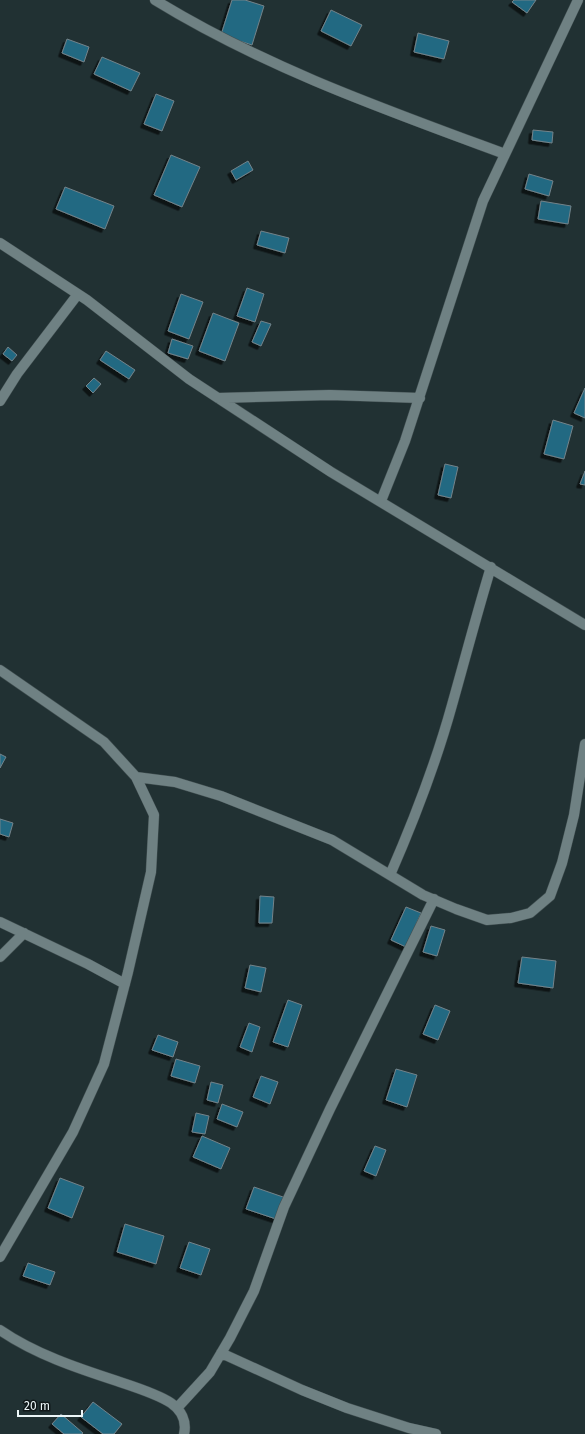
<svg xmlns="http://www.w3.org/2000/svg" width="585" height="1434" viewBox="0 0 585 1434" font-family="'Fira Sans',sans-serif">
	<defs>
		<filter id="shadow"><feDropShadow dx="-3.5" dy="3.5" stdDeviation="0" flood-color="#0009"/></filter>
	</defs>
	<rect width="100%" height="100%" fill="#213133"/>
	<!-- building -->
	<path fill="#236982" stroke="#73838a" filter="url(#shadow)" d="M232,0h13l19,6 -12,39 -31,-10z
		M514,0h22l-9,13 -15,-11z
		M331,10l31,15 -11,21 -30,-15z
		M418,33l31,8 -5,18 -30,-7z
		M67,39l22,8 -5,15 -22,-9z
		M102,57l38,16 -9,18 -37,-17z
		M156,94l18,7 -12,30 -18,-7z
		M533,130l20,2 -1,11 -20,-3z
		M171,155l29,12 -18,40 -28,-12z
		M248,161l5,9 -17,10 -5,-9z
		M529,174l24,7 -4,15 -24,-7z
		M65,187l49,19 -9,23 -49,-20z
		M541,201l30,5 -3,18 -30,-5z
		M261,231l28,7 -4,15 -28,-8z
		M247,288l17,6 -9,28 -18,-6z
		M181,294l22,8 -14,37 -21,-8z
		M213,313l26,10 -14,38 -26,-10z
		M261,321l10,3 -10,22 -9,-4z
		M172,339l21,7 -5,13 -20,-6z
		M8,347l9,8 -5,6 -9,-7z
		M106,351l29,19 -6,9 -29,-19z
		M94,378l7,6 -8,9 -7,-7z
		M585,388v30l-11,-5z
		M553,420l20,6 -9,33 -20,-5z
		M445,464l13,3 -7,31 -13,-3z
		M585,471v14l-5,-1z
		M0,754l6,3 -6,11z
		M0,819l13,4 -4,14 -9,-3z
		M260,896l14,1 -2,26h-13z
		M406,907l15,6 -15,34 -15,-7z
		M431,926l14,4 -8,26 -14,-4z
		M522,957l34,4 -3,27 -35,-5z
		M250,965l16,3 -5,24 -16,-4z
		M288,1000l14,5 -14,42 -15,-5z
		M435,1005l15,6 -12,29 -15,-6z
		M249,1023l11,4 -8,25 -12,-5z
		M158,1035l20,7 -5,15 -21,-7z
		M176,1059l24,7 -5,17 -24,-7z
		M396,1069l21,6 -10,32 -21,-7z
		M261,1076l17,6 -8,22 -17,-7z
		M211,1082l12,3 -5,18 -11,-3z
		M222,1104l21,8 -6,15 -20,-8z
		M196,1113l13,3 -4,18 -13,-2z
		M202,1136l28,12 -9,21 -28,-12z
		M375,1146l11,4 -10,26 -12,-5z
		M60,1178l24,9 -12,31 -24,-10z
		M254,1187l32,11 -7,22 -33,-11z
		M125,1224l39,12 -8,28 -39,-12z
		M189,1242l21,7 -9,26 -21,-7z
		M28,1263l27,9 -5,13 -27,-9z
		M93,1402l29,22 -8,10h-11l-22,-17z
		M61,1414l22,19 -1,1h-18l-12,-10z"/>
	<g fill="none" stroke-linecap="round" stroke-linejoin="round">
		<defs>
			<path id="street" d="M155,0c109,67 231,110 350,154
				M0,243l87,57 102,79 142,93 254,153
				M218,398l112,-3 90,3
				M0,401l17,-27 61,-80
				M381,501l24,-60 78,-240 95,-201
				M0,670l104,72 32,35 18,38 -3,57 -23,100 -24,92 -31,68 -73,125
				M136,777l39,5 46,14 111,44 91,55 33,14 31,11 24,-2 19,-5 20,-17 12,-33 12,-48 11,-71
				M390,875c24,-55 46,-112 62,-170 13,-46 25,-92 39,-138
				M0,922l88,42 37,20
				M0,957l24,-24
				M0,1330c35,24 77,38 117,51 15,5 41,13 54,22 10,7 16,18 13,31
				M221,1353l81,37 45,18 62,20 27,6
				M177,1408l33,-36 20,-34 24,-47 30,-84 46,-98 104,-210"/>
		</defs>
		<!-- street casing -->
		<use href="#street" stroke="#404e50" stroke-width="11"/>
		<!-- street -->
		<use href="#street" stroke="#6f8183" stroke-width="10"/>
	</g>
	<!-- scale -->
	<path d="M18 1410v6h64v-6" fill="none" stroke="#ecf6f8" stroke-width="2"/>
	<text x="24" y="1410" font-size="12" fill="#ecf6f8" stroke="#111819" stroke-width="3" paint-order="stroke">20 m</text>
</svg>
